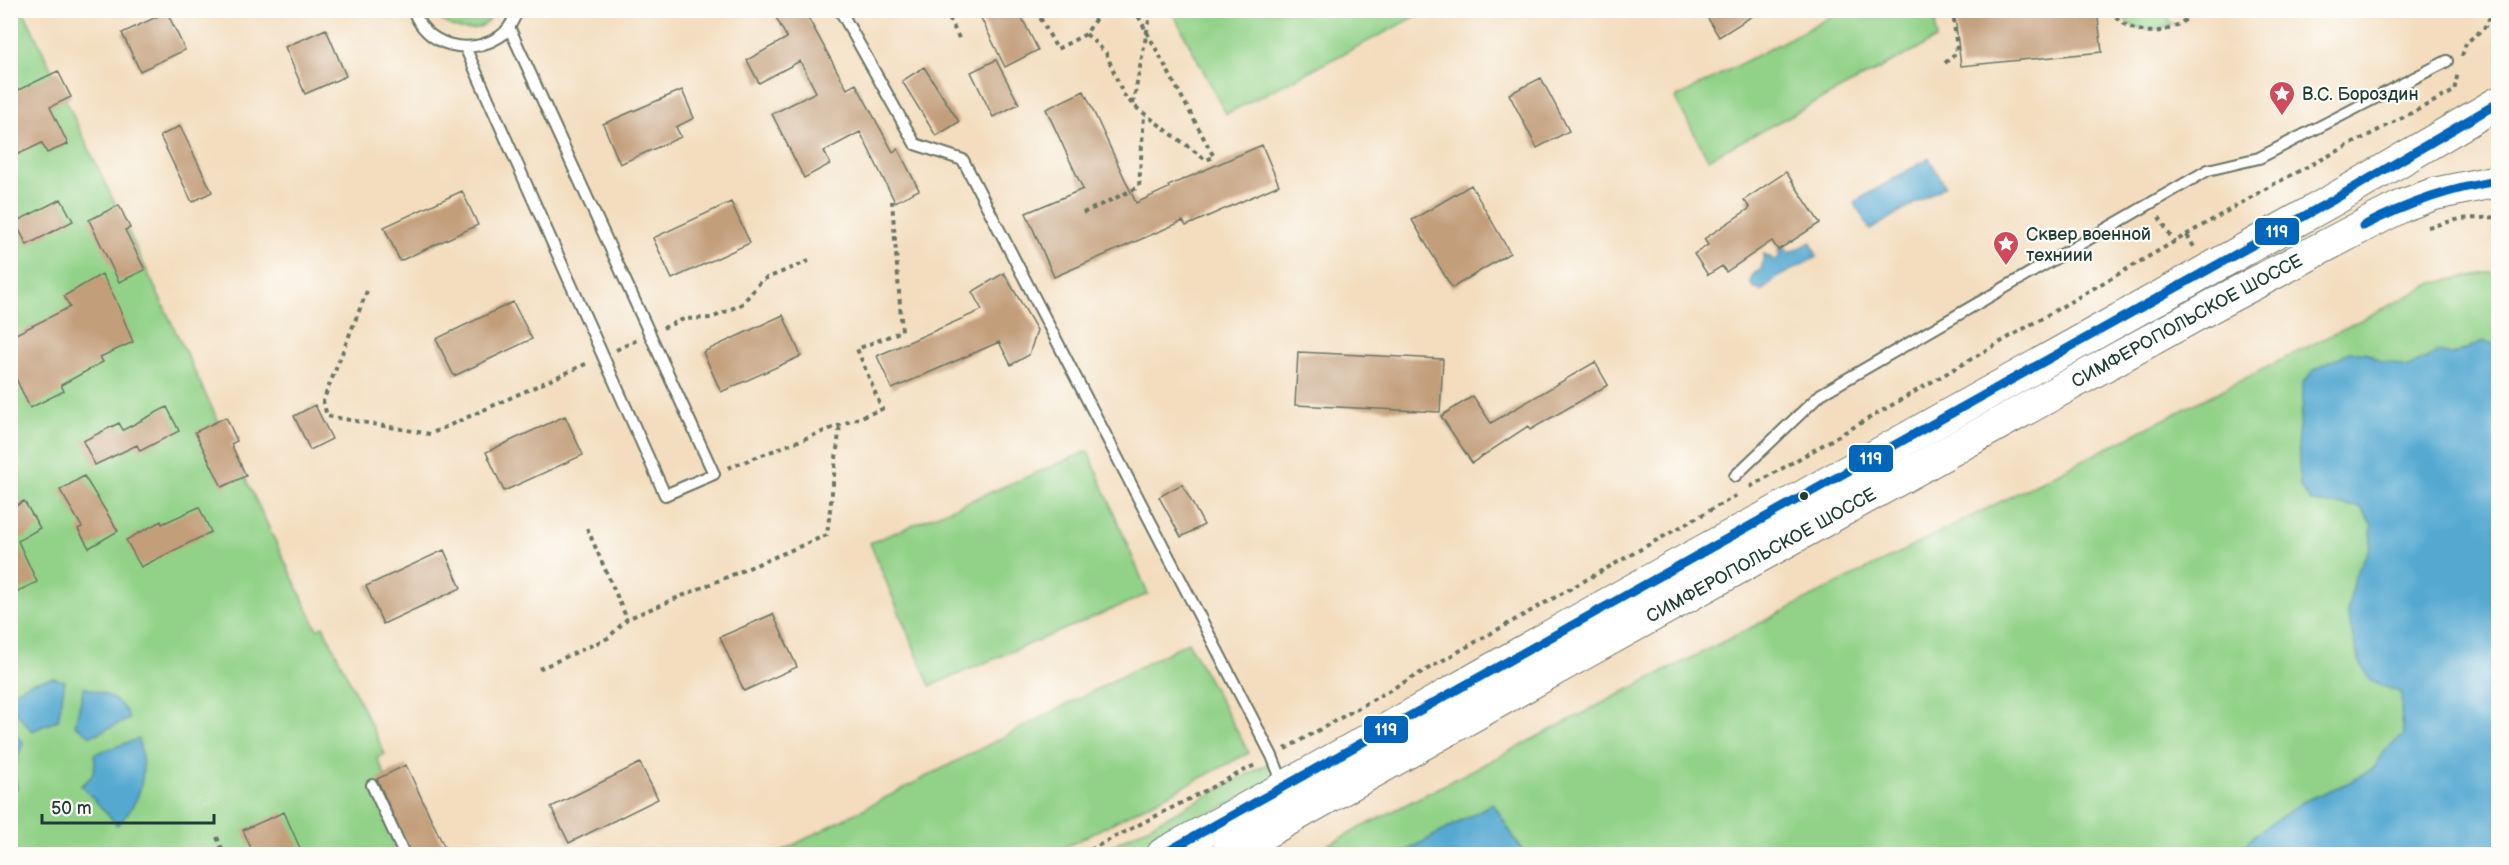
<svg xmlns="http://www.w3.org/2000/svg" width="2509" height="865" viewBox="0 0 2509 865" font-family="'Balsamiq Sans',sans-serif">
	<rect width="100%" height="100%" fill="#fdfcf7"/>
	<filter id="ink" filterUnits="userSpaceOnUse"><feTurbulence type="fractalNoise" baseFrequency=".0167" numOctaves="2"/><feDisplacementMap in="SourceGraphic" scale="12" xChannelSelector="R" yChannelSelector="G"/><feConvolveMatrix kernelMatrix="1 2 1 2 8 2 1 2 1" color-interpolation-filters="sRGB"/></filter>
	<filter id="wash" filterUnits="userSpaceOnUse"><feTurbulence type="fractalNoise" baseFrequency=".008" numOctaves="4" result="noise"/><feDisplacementMap in="SourceGraphic" scale="24" xChannelSelector="R" yChannelSelector="G"/><feGaussianBlur stdDeviation="1.35" result="paint"/><feColorMatrix in="noise" values="0 0 0 0 0 0 0 0 0 0 0 0 0 0 0 0 0 1.4 0 .05"/><feComposite in="paint" operator="in"/></filter>
	<g filter="url(#wash)">
		<rect width="100%" height="100%" fill="#f3ddbe"/>
		<!-- green -->
		<path fill="#92d288" stroke="#58885e" stroke-width="1.5" d="M23,10l294,619 6,-3 62,128 -8,4 45,96h-411l-1,-842z
			M1416,10l3,5 -193,99 -54,-103z
			M433,11h63c-16,27 -45,22 -63,0z
			M1842,11h93l1,28 -228,120 -33,-61z
			M2124,11h38l10,13c-18,8 -41,8 -53,-10z
			M2498,271v583h-974l-31,-50 -92,50h-91l341,-176 783,-395z
			M1088,451l60,143 -218,92 -60,-143z
			M1188,642l61,111 -197,101h-276z
			M1269,763l7,16 -143,75h-37z"/>
		<!-- water -->
		<path fill="#55a9d1" stroke="#3a7382" stroke-width="1.5" d="M1929,158l16,28 -75,44 -16,-28z
			M1811,242l6,15 -41,21 -14,13 -7,-3 -4,-4c0,-9 2,-11 10,-14l3,-16 12,7 4,-7 -2,-3 6,-4 5,6z
			M2483,341l15,4v509h-263l21,-20 48,-33 46,-19 24,-14 13,-20 17,-13 -3,-24 1,-18 -32,-12 -12,-23 -11,-45 7,-36 16,-29 2,-23 -11,-18 -50,-5 -11,-15 -2,-54 5,-29v-21l11,-13 35,-18h16l15,9 28,6 30,-15 15,3z
			M52,678l13,3 -7,39 -26,11 -21,-25v-13l22,-11z
			M84,687c17,5 40,12 45,32l-38,17 -16,-11z
			M11,730l12,12 -9,28 3,18 -6,3z
			M138,739c10,33 5,62 -21,86l-36,-40c12,-6 16,-18 13,-31z
			M1493,803l31,51h-123z"/>
		<g id="blocks">
			<!-- building -->
			<path fill="#c39e7a" d="M772,10h32l43,79 9,-5 37,68 5,-3 21,41 -24,12 -35,-70 -36,19 6,13 -26,14 -32,-64 44,-22 -16,-31 -41,22 -12,-23 40,-22z
				M977,10h41l20,40 -33,17z
				M1703,10h59l-43,27z
				M2016,10h81l5,42 -141,14 -6,-49z
				M167,12l18,38 -45,21 -18,-38z
				M326,29l20,47 -41,18 -20,-47z
				M996,60l23,44 -26,13 -22,-45z
				M924,67l35,55 -23,14 -34,-55z
				M58,71l13,26 -21,10 18,37 -21,9 -5,-10 -32,15v-64z
				M1541,78l28,53 -32,17 -28,-54z
				M682,90l12,28 -18,9 5,10 -61,27 -17,-40z
				M1084,91l52,112 33,-15 -1,-2 94,-41 17,40 -93,41 -3,-5 -129,56 -28,-64 57,-24 -37,-80z
				M180,126l32,66 -20,10 -32,-66z
				M1786,172l34,51 -42,27 -6,-9 -46,31 -4,-6 -14,9 -14,-21 14,-9 -4,-6 46,-31 -6,-8z
				M1471,185l39,68 -58,35 -40,-68z
				M462,191l16,34 -78,36 -16,-34z
				M61,199l12,22 -46,24 -12,-23z
				M731,202l19,41 -78,36 -19,-41z
				M119,205l11,23 -5,2 20,40 -26,12 -30,-62z
				M1004,273l33,57 -8,25 -18,10 -12,-23 -107,47 -15,-33 105,-46 -10,-18z
				M102,274l13,24 18,44 -33,15 3,5 -42,23 3,6 -34,17 -20,-42v-29l60,-30 -6,-11z
				M513,302l19,37 -78,37 -18,-37z
				M783,315l18,41 -80,36 -18,-40z
				M1298,352l145,7 -3,53 -145,-7z
				M1595,362l13,23 -78,45 -2,-4 -56,37 -31,-47 32,-20 18,27z
				M315,405l17,34 -22,11 -16,-34z
				M167,407l12,24 -39,20 -3,-6 -42,20 -12,-24 36,-18 4,7z
				M565,416l18,39 -79,36 -18,-39z
				M226,417l11,24 -6,3 15,32 -24,11 -27,-55z
				M84,476l34,55 -29,17 -11,-19 4,-2 -22,-37z
				M1182,484l22,41 -23,12 -22,-40z
				M24,501l16,27 -22,13 19,41 -27,13v-86z
				M199,507l12,25 -70,35 -15,-27 35,-19 1,3z
				M444,550l17,38 -78,36 -17,-38z
				M773,614l24,53 -53,24 -24,-54z
				M640,763l18,36 -89,44 -18,-36z
				M406,765l42,90h-37l-34,-76z
				M284,812l19,43h-49l-11,-25z"/>
		</g>
	</g>
	<g filter="url(#ink)">
		<use href="#blocks" fill-opacity="0" stroke="#697564" stroke-width="1.5"/>
		<g fill="none" stroke-linecap="round" stroke-linejoin="round">
			<defs>
				<path id="lane" d="M413,10c14,37 55,46 86,27 10,-6 14,-17 19,-27
					M840,10l75,134 48,16 309,596 12,30
					M465,47l200,448 49,-21 -205,-447
					M1735,476l86,-82 387,-224 51,-12 188,-97
					M372,785l32,69"/>
				<g id="primary">
					<path d="M1163,854c201,-108 396,-227 598,-334l572,-320 165,-97"/>
					<path id="s1" d="M1227,854l341,-192 655,-362 144,-76 37,-19 30,-11 64,-13"/>
				</g>
			</defs>
			<!-- lane casing -->
			<use href="#lane" stroke="#697564" stroke-width="14"/>
			<!-- primary casing -->
			<use href="#primary" stroke="#697564" stroke-width="34"/>
			<!-- path -->
			<path stroke="#697564" stroke-width="4" stroke-dasharray="4.5 4.5" stroke-linecap="butt" d="M945,10l16,32
				M1036,10l21,39 29,-15 15,-24
				M2110,10c21,30 63,28 85,0
				M1086,34l20,19 17,41 10,11 73,55 8,-3 -79,-147
				M2462,56l4,-13 18,-15 10,-18
				M1945,63l12,-11 -4,-41 5,-1
				M1133,104l18,-94
				M1083,213l56,-26 5,-71
				M2159,217l15,25
				M2428,227l32,-8 38,-2
				M2187,235l7,12
				M367,291l-44,110 4,15 103,18 158,-71
				M663,328l21,-9 28,-1 30,-14 20,-24 47,-19
				M616,350l21,-10
				M728,468l154,-59 -25,-60 45,-18 -10,-130
				M1750,487l524,-303 180,-93 4,-19
				M587,528l40,91
				M539,669l69,-31 19,-19 200,-84 13,-111
				M1285,749l454,-255
				M217,837l7,17
				M1082,854l175,-90"/>
			<!-- lane -->
			<use href="#lane" stroke="#fff" stroke-width="10"/>
			<!-- primary -->
			<use href="#primary" stroke="#fff" stroke-width="32"/>
			<defs>
				<path id="bus-1" d="M2363,226c43,-22 87,-38 135,-45
					M1163,854l1170,-654 165,-97"/>
			</defs>
			<!-- bus-1 casing -->
			<use href="#bus-1" stroke="#fdfcf7" stroke-width="14"/>
			<!-- bus-1 -->
			<use href="#bus-1" stroke="#0065bd" stroke-width="9"/>
		</g>
	</g>
	<!-- icons -->
	<defs>
		<symbol id="sight-pin" viewBox="-11 -11 22 30"><path d="M0 17L-7.5 6A9.5 9.5 0 1 1 7.5 6Z" fill="#d1495b" stroke="#fdfcf7"/><path d="M0-6L1.8-2.2L6-1.7L2.9 1.2L3.7 5.4L0 3.3L-3.7 5.4L-2.9 1.2L-6-1.7L-1.8-2.2Z" fill="#fff"/></symbol>
	</defs>
	<g fill-rule="evenodd">
		<use href="#sight-pin" x="2267" y="79" width="30" height="40"/>
		<use href="#sight-pin" x="1991" y="229" width="30" height="40"/>
	</g>
	<!-- markers -->
	<circle fill="#1f3d34" stroke="#fdfcf7" stroke-width="2" cx="1804" cy="496" r="5"/>
	<g text-anchor="middle" dominant-baseline="central" stroke-width="4.5" stroke-linejoin="round" paint-order="stroke">
		<!-- poi labels -->
		<g font-size="18" fill="#1f3d34" stroke="#fdfcf7" text-anchor="start">
			<text x="2302" y="94">В.С. Бороздин</text>
			<text x="2026" y="234">Сквер военной<tspan x="2026" dy="21">техниии</tspan></text>
		</g>
		<!-- street labels -->
		<g font-size="18" fill="#1f3d34" stroke="#fdfcf7">
			<text stroke="none"><textPath href="#s1" startOffset="1098">СИМФЕРОПОЛЬСКОЕ ШОССЕ</textPath></text>
			<text stroke="none"><textPath href="#s1" startOffset="612">СИМФЕРОПОЛЬСКОЕ ШОССЕ</textPath></text>
		</g>
	</g>
	<g stroke="#fdfcf7" stroke-width="2">
		<rect x="2254" y="217" width="46" height="29" rx="6" fill="#0065bd"/>
		<rect x="1848" y="444" width="46" height="29" rx="6" fill="#0065bd"/>
		<rect x="1363" y="715" width="46" height="29" rx="6" fill="#0065bd"/>
	</g>
	<g font-size="16" text-anchor="middle" font-weight="bold" fill="#fff">
		<text x="2277" y="237">119</text>
		<text x="1871" y="464">119</text>
		<text x="1386" y="735">119</text>
	</g>
	<!-- margin -->
	<rect width="2509" height="865" fill="none" stroke="#fdfcf7" stroke-width="36"/>
	<!-- scale -->
	<path d="M42 814v9h172v-9" fill="none" stroke="#1f3d34" stroke-width="3"/>
	<text x="51" y="814" font-size="18" fill="#1f3d34" stroke="#fdfcf7" stroke-width="4.5" paint-order="stroke">50 m</text>
</svg>
